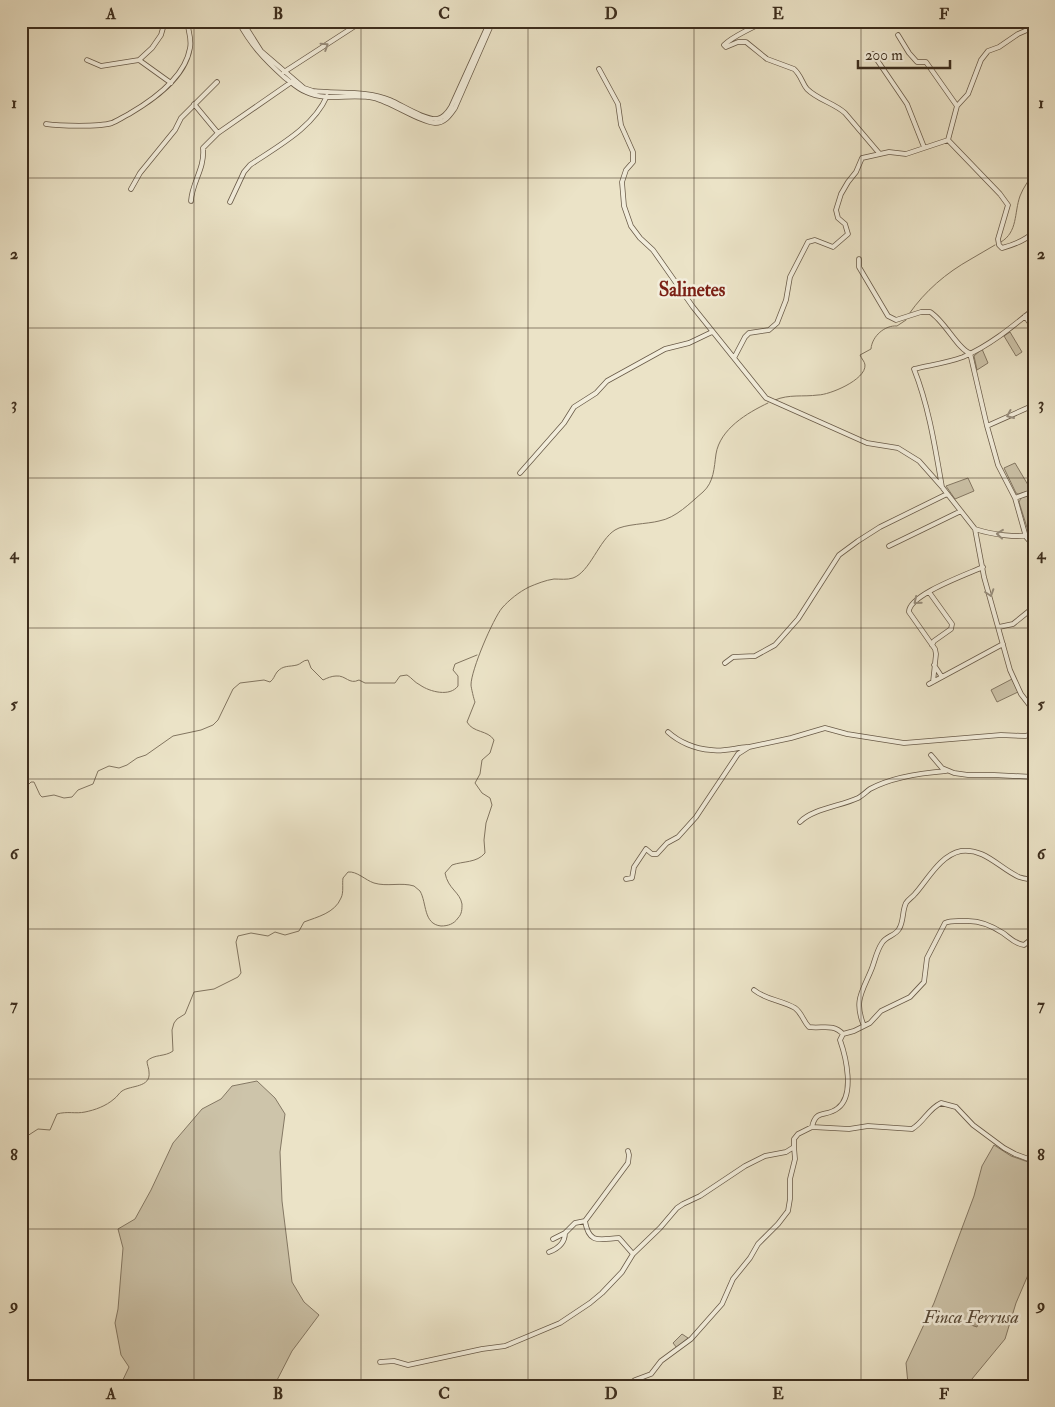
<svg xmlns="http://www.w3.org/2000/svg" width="1055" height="1407" viewBox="0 0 1055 1407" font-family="'IM FELL Double Pica',serif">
	<rect width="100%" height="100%" fill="#ebe3c7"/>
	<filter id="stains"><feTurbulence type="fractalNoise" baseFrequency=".004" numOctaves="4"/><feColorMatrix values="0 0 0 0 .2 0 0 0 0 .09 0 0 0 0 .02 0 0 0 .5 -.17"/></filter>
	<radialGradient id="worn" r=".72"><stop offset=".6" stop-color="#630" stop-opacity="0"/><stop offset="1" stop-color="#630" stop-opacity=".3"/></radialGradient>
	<!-- green -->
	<path fill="#cdc4aa" stroke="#847864" d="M1010,332l12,20 -6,4 -12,-20z
		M982,349l6,14 -11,7 -3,-14z
		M1015,463l16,27 -13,4 -2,-1 -12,-25z
		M968,478l6,13 -19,8 -9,-13z
		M1028,496l6,13v23l-5,2 -10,-32 2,-4z
		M1012,679l6,13 -21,10 -6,-12z
		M257,1081l18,17 10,16 -5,38 2,49 10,81 12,20 15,13 -27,36 -18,35h-154l9,-19 -8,-12 -6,-32 3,-14 5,-61 -5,-19 17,-10 16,-29 22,-47 29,-34 19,-10 11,-13z
		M994,1145l17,11 23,8v97l-18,42 -11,36 -38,46 -59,-1 -2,-21 28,-60 40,-107 8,-30z
		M682,1334l6,4 -11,10 -4,-5z"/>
	<!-- water -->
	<path fill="#b0a58d" stroke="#827560" d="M972,1310l9,4 -4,13 -9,-3z"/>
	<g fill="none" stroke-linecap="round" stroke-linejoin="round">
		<!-- stream -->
		<path stroke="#827560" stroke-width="1" d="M1034,99l-2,2 2,9
			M1001,242c17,-10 13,-29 19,-46 3,-8 9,-16 14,-24
			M909,314c16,-23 37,-41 62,-55 8,-5 16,-9 24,-14
			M775,400c14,-6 28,-3 43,-5 11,0 48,-15 47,-30 0,-3 -4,-7 -5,-10l11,-6c1,-13 14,-24 26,-23l9,-6
			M21,805l5,-9 -1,-8 6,-6h3l6,13 2,2 12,-2 10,3 8,-1 6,-7 15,-6 5,-13 11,-5 10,2 8,-3 10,-7 9,-3 27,-19 28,-6 12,-5 5,-5 15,-31 7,-6 24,-3 6,2c4,-3 4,-6 7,-10 6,-7 12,-5 20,-7 4,-1 6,-5 11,-5l3,8 12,12c4,-2 9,-4 13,-4 10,-1 13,9 23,4l6,3h30l5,-7 7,-1c5,3 7,7 13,10 10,7 30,12 38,1v-10l-5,-6 2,-6 22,-9
			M21,1140l17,-11 12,1 7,-16c10,-3 19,0 28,-2 10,-2 21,-6 29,-13 3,-2 5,-6 8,-8 9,-6 29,-3 27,-19 0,-4 -2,-7 -2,-11 7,-7 18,-4 26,-10l-1,-21 2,-7 3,-4 8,-5 9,-22 20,-3 24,-12 3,-4 -5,-31 2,-6 13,-3 17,3 7,-4 10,3 14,-4 5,-9c13,-5 31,-9 37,-24 3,-6 1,-14 2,-20l5,-6c9,-1 17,8 26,11 13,4 27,-1 40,3 2,2 4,3 6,5 7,12 3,33 21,35 7,0 13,-2 17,-8 4,-4 4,-9 4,-14 -2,-12 -14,-15 -17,-31l7,-8c11,-4 25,-2 33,-12l-1,-13 2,-17 6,-18 -2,-7 -8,-5 -7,-10 5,-9 2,-14 8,-7 4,-13c-6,-10 -21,-7 -27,-18l8,-20c-1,-2 -4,-15 -4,-17 0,-15 22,-66 31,-77 7,-8 17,-16 27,-21 7,-3 17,-7 25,-8 6,0 13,1 19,-1 17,-6 26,-38 42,-48 9,-6 33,-6 44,-9 17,-3 31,-18 44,-29 11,-10 11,-24 13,-38 4,-25 31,-41 52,-51"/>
		<defs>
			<path id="minor" d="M238,21c13,24 26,38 46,56 7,5 14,12 22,15 21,10 46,1 68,6 17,4 48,25 61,25 10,0 15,-8 20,-15l38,-87
				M242,21l19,30 43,37 9,3c25,3 54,-1 77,9 12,5 34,20 47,19 7,-1 11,-7 14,-12l39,-86
				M769,21c-11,3 -37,16 -45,24l2,2 12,-5h8l21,17 27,10c7,6 8,14 13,20 11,11 27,14 38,24l34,40
				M776,21h2
				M898,35l11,18 8,9h9l31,44
				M873,54l34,50 17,43
				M87,60l14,6 38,-6 13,-12 9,-13 2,-7 -2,-7
				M139,60l32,23
				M599,69l19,35 3,21 12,27v10l-7,8 -4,12 2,24 7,20 9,12 13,12 40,57 73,91 101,45 31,5 21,13 23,26 33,42 9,48 26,93 11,24 13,17
				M284,72l71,-46 12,-5
				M194,104l24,29
				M46,124c13,2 53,3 66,-1 5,-2 11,-6 17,-9 24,-14 56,-36 61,-66 2,-9 -2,-18 -3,-27
				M948,140l9,-34 11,-12 13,-34 7,-9 11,-4 19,-13 16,-7
				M131,189l9,-16 35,-43 6,-12 36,-36
				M191,201c1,-19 14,-32 12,-53l15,-15 75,-52
				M230,202l14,-30 6,-7c28,-19 63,-37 77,-69
				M859,259v8l29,49 8,4 25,-8h9c14,8 29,39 40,41
				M1025,316l9,13
				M970,353l17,73 11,39 17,33 11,39 8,9
				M734,358l11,-21 4,-4 20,-3 8,-7 9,-23 4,-23 18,-35 7,-2 18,7 15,-13 -3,-10 -7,-6 -2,-8 5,-16 7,-12 8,-10 6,-14 27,-6 17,2 42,-14 52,54 8,11 -10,34 1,6 3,3c11,-3 24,-8 32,-16
				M987,426l47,-21
				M520,473l44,-50 10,-16 22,-14 11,-12 58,-32 24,-6 23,-11
				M942,487c-7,-40 -13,-80 -28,-118 16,-4 33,-6 49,-12 26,-11 49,-30 71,-48
				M1015,498l19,-7
				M975,529c15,5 44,10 59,5
				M889,546l72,-35
				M929,592l23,32 -1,5 -17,12 -2,4
				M999,627l14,-3 21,-17
				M725,663l8,-6 22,-1 20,-11 23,-26 41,-64 19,-14 22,-14 67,-33
				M934,665l8,12
				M933,682l3,-28 -1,-5 -26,-37c-1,-17 59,-38 74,-45
				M929,684l74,-40
				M668,732c11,10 27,17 43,18 11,2 24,-2 36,-3
				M931,755l11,13 12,5 14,2h26l40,2
				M800,822c12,-13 41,-16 58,-24 4,-2 8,-6 12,-9 22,-12 51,-16 76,-18
				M626,879l6,-1 2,-11 12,-18 6,5h5l10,-11 11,-6 18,-20 42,-63 11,-7 42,-9 34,-10 22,6 57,9 97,-8 24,1 9,-2
				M754,990c12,10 28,10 41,18 7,5 8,13 14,19 13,2 24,-4 34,7
				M864,1026c-11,-26 -1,-35 8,-58 3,-8 5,-18 10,-25 4,-7 13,-7 17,-14 5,-8 3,-18 7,-26 2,-3 5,-5 8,-8 13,-14 26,-40 47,-44 24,-3 38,17 58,26 5,2 10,2 15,3
				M812,1127c4,-19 14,-9 26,-19 17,-13 8,-51 2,-68l3,-6 11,-3 16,-8 11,-12 29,-14 14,-15 3,-24 18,-35c6,-3 13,-2 20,-2 14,-1 26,4 38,12 7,5 12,11 21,12l10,-8
				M628,1151l1,4 -1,8 -43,58c4,24 15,18 34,17l14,16
				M553,1239l12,-6 10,-10 10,-2
				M549,1252c8,-3 16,-9 16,-19
				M380,1362l14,-1 14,4 74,-16 23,-3 55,-23 30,-20 12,-10 20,-21 11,-18 27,-26 17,-20 6,-4 17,-8 45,-30 20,-10 21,-4 8,-5v-8l4,-5 14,-7 37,2 19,-3 44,3c12,-7 16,-20 29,-26l15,4 17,18 31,23 11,6 19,7
				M627,1386l8,-6 16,-6 10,-13 30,-22 31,-35 11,-25 17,-21 8,-14 20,-20 10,-13 2,-12v-20l5,-20 -1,-12"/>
		</defs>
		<!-- minor casing -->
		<use href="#minor" stroke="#685a48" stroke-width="5.5"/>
		<!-- minor -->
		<use href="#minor" stroke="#f2eddb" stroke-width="4"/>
	</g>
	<!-- one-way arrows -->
	<defs><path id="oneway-chevron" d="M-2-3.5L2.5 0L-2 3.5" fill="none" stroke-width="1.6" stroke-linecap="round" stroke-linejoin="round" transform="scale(1.25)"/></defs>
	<g stroke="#978d7c">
		<use href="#oneway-chevron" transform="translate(325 46) rotate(-33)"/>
		<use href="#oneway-chevron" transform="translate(1010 415) rotate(156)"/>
		<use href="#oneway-chevron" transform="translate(1000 534) rotate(-174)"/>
		<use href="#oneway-chevron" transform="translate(990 593) rotate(72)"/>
		<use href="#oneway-chevron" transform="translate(917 601) rotate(141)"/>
	</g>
	<!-- grid -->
	<path fill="none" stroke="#3c2d1d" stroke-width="1" stroke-opacity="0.55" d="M194,21v1365M361,21v1365M528,21v1365M694,21v1365M861,21v1365M21,178h1013M21,328h1013M21,478h1013M21,628h1013M21,779h1013M21,929h1013M21,1079h1013M21,1229h1013"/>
	<g text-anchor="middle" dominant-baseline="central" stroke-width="5" stroke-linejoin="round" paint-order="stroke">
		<!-- park labels -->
		<g font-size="18" font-style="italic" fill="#594b39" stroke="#f2eddb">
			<text x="971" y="1317">Finca Ferrusa</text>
		</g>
		<!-- neighbourhood labels -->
		<g font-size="19" font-weight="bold" fill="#7a1f14" stroke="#f2eddb">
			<text x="692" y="290">Salinetes</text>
		</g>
	</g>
	<!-- margin -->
	<rect width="1055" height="1407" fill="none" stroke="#ebe3c7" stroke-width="55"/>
	<!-- scale -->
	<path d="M858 60v8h92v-8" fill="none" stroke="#3c2d1d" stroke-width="2.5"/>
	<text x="865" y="60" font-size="15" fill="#3c2d1d" stroke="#f2eddb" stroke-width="4" paint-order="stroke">200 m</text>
	<rect x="28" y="28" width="1000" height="1352" fill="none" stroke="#3c2d1d" stroke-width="2"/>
	<g font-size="16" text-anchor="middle" font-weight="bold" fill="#3c2d1d">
		<text x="111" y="19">A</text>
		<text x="278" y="19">B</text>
		<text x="444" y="19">C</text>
		<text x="611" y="19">D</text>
		<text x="778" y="19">E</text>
		<text x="944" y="19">F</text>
		<text x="14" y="108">1</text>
		<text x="1041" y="108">1</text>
		<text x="14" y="259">2</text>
		<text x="1041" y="259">2</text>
		<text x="14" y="409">3</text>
		<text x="1041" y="409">3</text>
		<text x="14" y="559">4</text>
		<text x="1041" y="559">4</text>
		<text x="14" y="709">5</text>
		<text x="1041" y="709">5</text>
		<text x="14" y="859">6</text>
		<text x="1041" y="859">6</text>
		<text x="14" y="1010">7</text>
		<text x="1041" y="1010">7</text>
		<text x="14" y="1160">8</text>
		<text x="1041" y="1160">8</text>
		<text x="14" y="1310">9</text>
		<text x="1041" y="1310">9</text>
		<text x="111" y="1399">A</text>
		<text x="278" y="1399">B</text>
		<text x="444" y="1399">C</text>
		<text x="611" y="1399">D</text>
		<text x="778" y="1399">E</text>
		<text x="944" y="1399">F</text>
	</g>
	<rect width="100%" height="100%" filter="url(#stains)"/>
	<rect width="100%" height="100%" fill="url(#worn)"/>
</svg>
